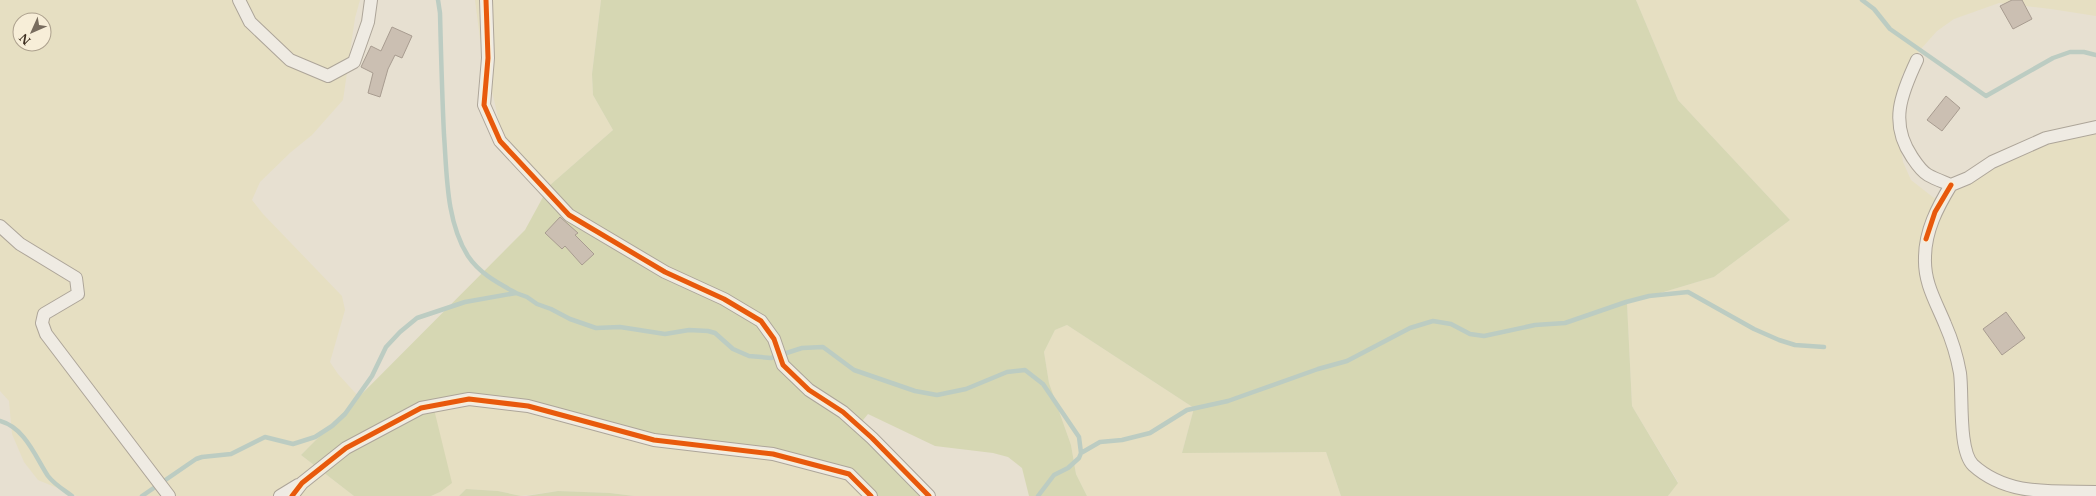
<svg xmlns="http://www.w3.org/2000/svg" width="2096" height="496" viewBox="0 0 2096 496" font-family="'Libre Baskerville',serif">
	<rect width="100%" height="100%" fill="#e7e0d1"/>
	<!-- farmland -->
	<path fill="#e6dfc2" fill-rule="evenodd" d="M0,0h360l-5,18 -12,82 -31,35 -21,17 -31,30 -8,18 11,14 79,82 3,14 -15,52 8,12 21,23 -58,58 53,41h-277l-39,-16 -14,-18 -12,-28 -3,-33 -9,-10zM20,20h24v24h-24z
		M475,0h126l-9,74 1,21 20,35 -64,56 -46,-47 -23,-100z
		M1636,0h460v16l-45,-7 -52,-6 -45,16 -17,12 -17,19 -18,25 -6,41 7,46 8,18 23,18 113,-55 49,-17v370h-428l10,-14 -46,-76 -5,-103 87,-26 76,-57 -112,-120z
		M1067,325l127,83 -12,45 144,-1 15,44h-254l-11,-22 -5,-29 -22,-62 -5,-31 11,-22z
		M483,400l321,58 56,29 11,9h-237l-24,-3 -52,-2 -37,5 -23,-5 -32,-2 -7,7h-28l9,-4 -9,-91z"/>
	<!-- green -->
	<path fill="#d6d7b3" d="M601,0h1035l42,100 112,120 -76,57 -87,26 5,103 46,77 -10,13h-327l-15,-44 -144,1 12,-45 -127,-83 -12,5 -11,22 5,31 22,62 5,29 11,22h-58l-7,-28 -14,-11 -15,-4 -58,-7 -67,-32 -9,11 66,71h-54l-11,-9 -56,-29 -136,-20 -185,-38 -51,1 20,82 -12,9 -9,4h-77l-53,-41 224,-225 24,-44 64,-56 -20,-35 -1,-21z
		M466,489l32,2 23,5h-62z
		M558,491l52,2 24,3h-108z"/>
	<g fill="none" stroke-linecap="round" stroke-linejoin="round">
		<!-- stream -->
		<path stroke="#bcccc2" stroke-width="4.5" d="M438,0l2,13c1,41 2,81 4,122 3,40 2,86 24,121 12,18 30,27 48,37
			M1862,0l12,9 16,20 96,67 67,-38 17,-6h14l12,3
			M0,421c25,7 35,35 48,55 6,8 16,14 24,20
			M1081,453l19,-11 22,-2 28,-7 37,-23 41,-9 90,-32 29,-8 63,-33 23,-7 18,3 19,10 14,2 51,-11 30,-2 61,-21 23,-6 39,-4 66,37 25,11 16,5 29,2
			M142,496l54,-37 6,-2 29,-3 34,-17 28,7 22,-7 17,-11 13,-12 27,-38 14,-29 14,-15 17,-14 48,-16 51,-9 11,4 10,7 14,5 19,10 26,9 24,-1 45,7 24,-4 19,1 7,2 18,16 16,7 22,2 31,-10 21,-1 31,23 61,21 22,4 29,-6 41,-17 18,-2 18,14 36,53 2,16 -2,5 -11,10 -14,7 -16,21"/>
	</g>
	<!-- building -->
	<path fill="#cbbfb2" stroke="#a89c90" d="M2012,0h10l10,19 -19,10 -13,-23z
		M392,27l20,9 -10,22 -7,-3 -7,14 -8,28 -12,-4 5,-20 -12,-6 10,-21 10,5z
		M1946,96l14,12 -18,23 -15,-11z
		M560,217l18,16 -3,2 19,19 -12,11 -17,-19 -3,3 -17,-16z
		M2006,312l19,26 -23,17 -19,-26z"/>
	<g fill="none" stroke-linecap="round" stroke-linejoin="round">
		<defs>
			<path id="minor" d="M239,0l11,22 40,38 38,16 26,-14 14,-40 3,-22
				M486,0l2,58 -4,47 16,36 69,74 96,57 59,27 37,22 13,18 9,26 26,25 34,22 29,26 57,58
				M1917,60c-16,34 -28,63 -5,97 4,6 9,14 16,18 7,4 16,7 23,10l17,-7 24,-16 54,-24 50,-11
				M1951,185c-14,23 -26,46 -26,73 -1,25 11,44 20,66 7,16 12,32 15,49 3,22 -2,77 13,92 34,31 78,26 123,27
				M0,226l20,18 56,34 2,16 -34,20 -2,9 4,11 123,162
				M280,496l18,-11
				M292,496l10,-13 44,-35 75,-40 48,-9 59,7 126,34 119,14 76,20 22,22"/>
		</defs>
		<!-- minor casing -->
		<use href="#minor" stroke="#ada599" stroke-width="14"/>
		<!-- minor -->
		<use href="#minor" stroke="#efebe3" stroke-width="12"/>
		<defs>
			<path id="cycleway" d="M486,0l2,58 -4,47 16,36 69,74 96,57 59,27 37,22 13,18 9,26 26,25 34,22 29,26 57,58
				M1926,239l9,-27 16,-27
				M292,496l10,-13 44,-35 75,-40 48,-9 59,7 126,34 119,14 76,20 22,22"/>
		</defs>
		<!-- cycleway casing -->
		<use href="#cycleway" stroke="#f7eed8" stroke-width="8"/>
		<!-- cycleway -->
		<use href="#cycleway" stroke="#e8590c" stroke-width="5"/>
	</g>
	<!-- north arrow -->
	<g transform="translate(32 32) rotate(225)"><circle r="19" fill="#f7eed8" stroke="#ada18e"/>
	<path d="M0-3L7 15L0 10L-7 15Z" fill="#786c5e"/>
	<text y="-6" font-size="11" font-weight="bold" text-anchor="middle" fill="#3d2e20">N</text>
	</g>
</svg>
